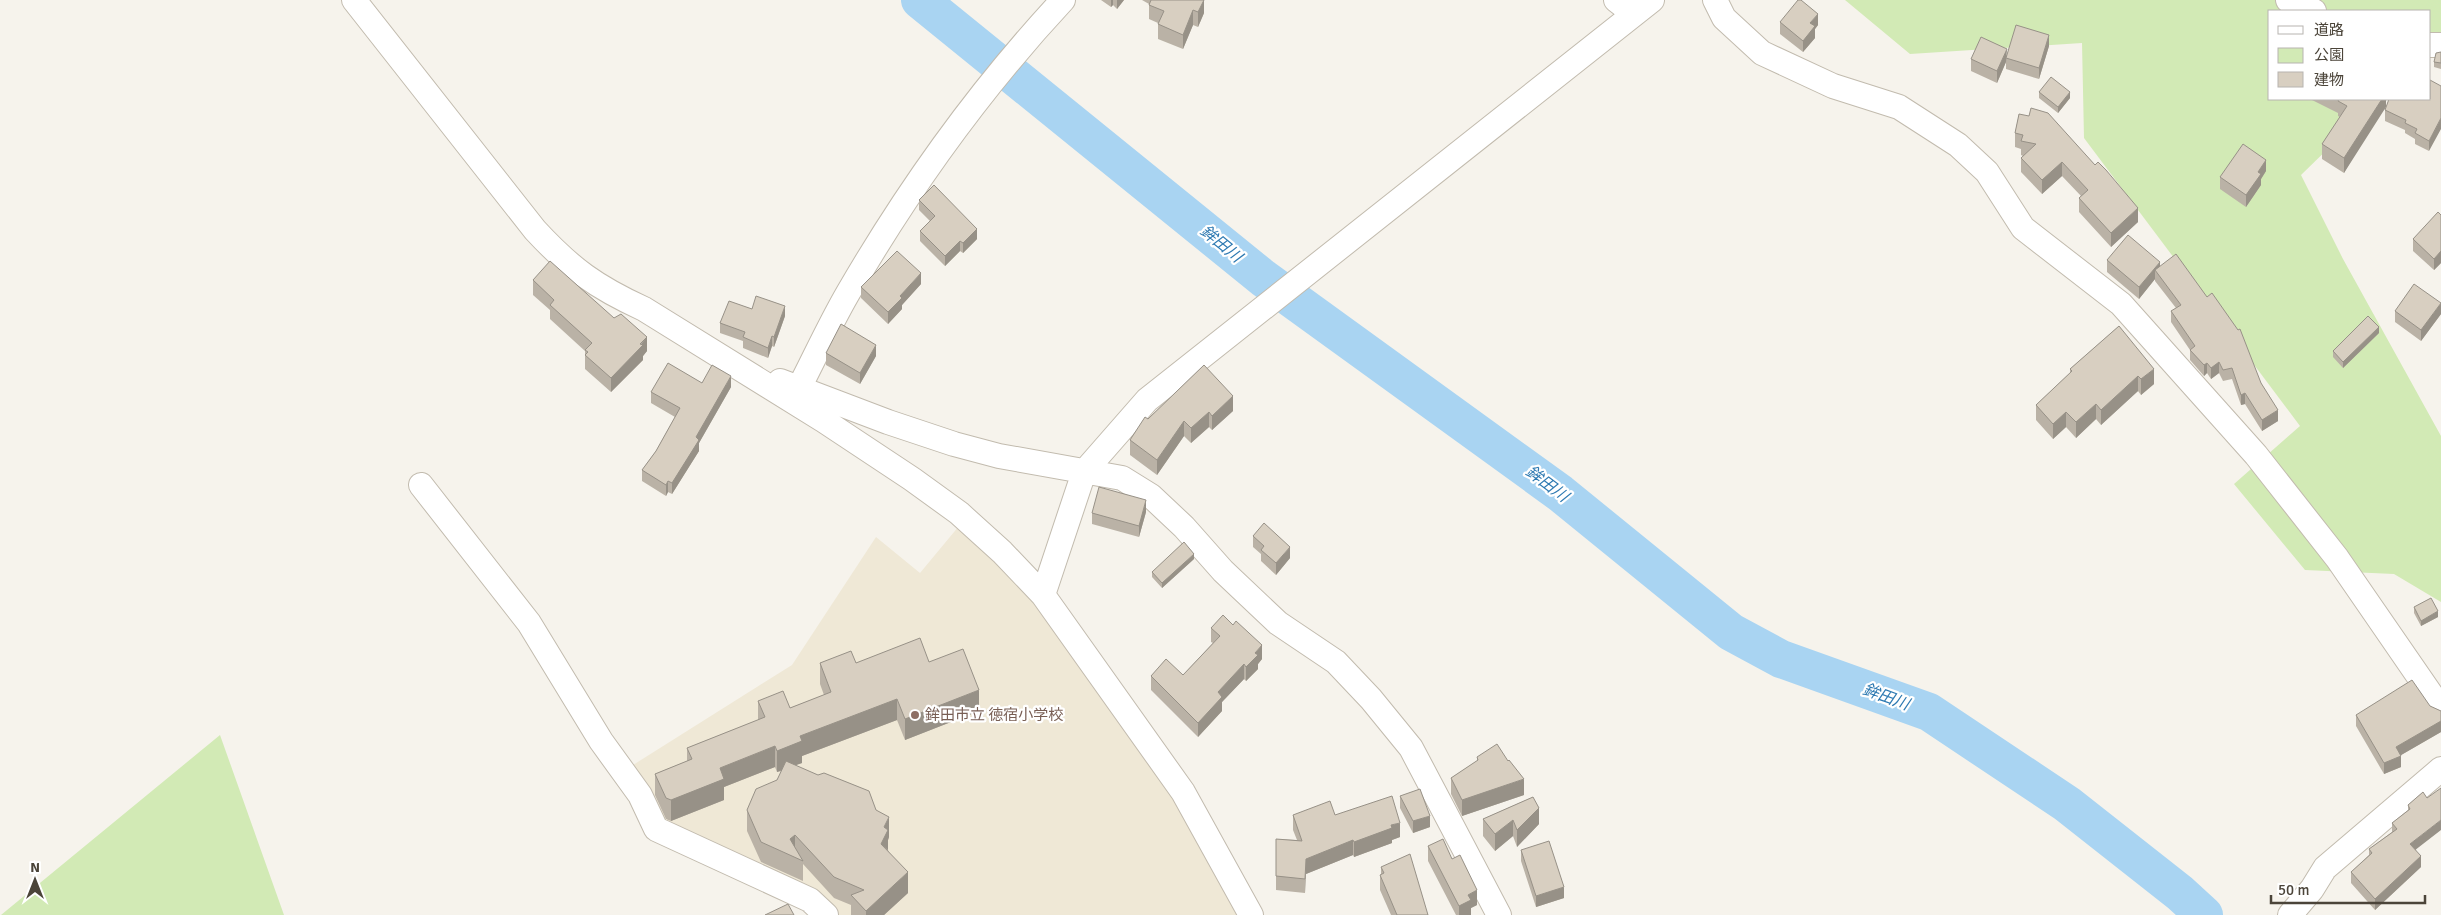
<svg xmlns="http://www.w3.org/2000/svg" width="2441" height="915" viewBox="0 0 2441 915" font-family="Signika,'Noto Sans JP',sans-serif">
	<rect width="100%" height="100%" fill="#f6f3ec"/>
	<!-- education -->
	<path fill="#efe8d6" d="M959,526l74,68 142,203 62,118h-405l-171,-88 -28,-62 159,-100 84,-128 44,36z"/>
	<!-- green -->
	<path fill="#d2eab5" d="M1845,0h596v38l-11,11v-38h-160v88h109l-78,76 42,84 98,177v166l-47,-28 -89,-4 -71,-86 66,-58 -216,-288 -2,-95 -172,11z
		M220,735l64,180h-283z"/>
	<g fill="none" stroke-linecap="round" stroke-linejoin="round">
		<!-- river -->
		<path stroke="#a9d4f2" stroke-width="38" d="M920,0l343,278 297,215 171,139 50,27 148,53 138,92 113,89 24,22"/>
		<defs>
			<path id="minor" d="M354,0l181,230c36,39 61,57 109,79l179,111 89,59 47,34 43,39 41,43 140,197 68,123
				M1616,0l18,14
				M1715,0l9,18 38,35 71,33 66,21 59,38 29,27 36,56 98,76 135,151 81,103 104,151
				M2288,0l26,11
				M2430,45h11
				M780,381l108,41 66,22 45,12 123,22 29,18 33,31 39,44 55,52 58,39 35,37 40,49 88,167
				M799,388c16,-31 31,-64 49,-95 61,-105 132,-204 215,-293
				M421,485l108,138 72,118 39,54 16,34 154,71 16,15
				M1043,595l41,-123 63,-72 505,-400
				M2290,915l22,-26 13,-21 116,-99"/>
		</defs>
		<!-- minor casing -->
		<use href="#minor" stroke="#c2bbae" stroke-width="26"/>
		<!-- minor -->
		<use href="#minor" stroke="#fff" stroke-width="24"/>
	</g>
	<!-- wall -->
	<path fill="#bab2a6" d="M1101,0h23l-7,9 -4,-4 -2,2z
		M1142,0h62v13l-6,14 -5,-2 -10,24 -25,-10v-16l-9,-4v-15z
		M1780,22l38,3 -3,4v9l-12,14 -23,-18z
		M2049,46l-10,33 -33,-10v-7l-9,21 -26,-12v-12l36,-4z
		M2441,52v17l-7,-2v-5z
		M2039,92l31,6 -12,15 -19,-15z
		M2310,99h76l-42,74 -22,-14v-15l18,-27 -2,-1v-3z
		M2430,99l-1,52 -14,-7v-5l-10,-6v-3l-20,-9v-11z
		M2019,114l119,108 -27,25 -32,-35v-14l2,-2 -19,-20 -20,18 -21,-22v-14l2,-2 -2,-1v-6l-6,-2v-14z
		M2266,171l-5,8v6l-15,22 -26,-18v-12z
		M919,200l58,39 -14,14 -3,-2 -15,15 -25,-25v-10l10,-10 -11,-11z
		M2441,215v48l-7,7 -21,-19v-12z
		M2107,260l53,6 101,117 17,38 -16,10 -17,-27 -4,1 -9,-26 -9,2 -4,-8 -8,6 -4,-6 -3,3 -14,-16v-10l-19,-28v-11l5,-3 -21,-27v-2l-16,20 -32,-27z
		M533,280l114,71 -4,5v4l-32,32 -26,-23v-18l-35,-32v-9l-17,-15z
		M921,284l-19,21v4l-14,15 -27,-26v-11z
		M752,309l33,7 -11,31 -2,-1 -4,12 -25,-10v-7l-23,-8v-10z
		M2395,311l46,3 -20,27 -26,-19z
		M2119,326l35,58 -13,11 -3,-4 -37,34 -5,-6 -20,19 -10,-11 -13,12 -17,-19v-15l34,-32v-4z
		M2379,333l-36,35 -10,-11v-6z
		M826,353l50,3 -16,28 -34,-19z
		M1204,365l29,46 -21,19 -3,-3 -18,16 -7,-7 -27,39 -27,-20v-15l18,-21z
		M702,383l29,4 -32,56v8l-27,43 -4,-2 -2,4 -24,-15v-11l14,-19 19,-34 -24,-14v-11z
		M1146,512l-7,25 -47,-13v-11z
		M1253,536l37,22 -14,17 -15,-14v-7l-8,-7z
		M1194,559l-32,29 -10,-11v-5z
		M2414,607l24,10 -17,9 -7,-13z
		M1211,628l51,31 -4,5v5l-12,12 -2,-2 -22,23v9l-24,26 -47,-47v-14l32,-1 30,-32 -2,-1z
		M929,662l50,49 -74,29 -8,-20 -95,36v7l-7,2 81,45 13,27 -1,3v10l20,43 -24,22h-33v-10l-17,-7 -31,-34v17l-42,-19 -14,-31v-21l30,-30 5,-9 -5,1 -2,-5 -51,20v13l-53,21 -5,-2 -11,-24v-21l32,-13v-13l71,-28v-19l32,7 34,-13 -4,-11v-21z
		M2430,706l11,5v21l-40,23v12l-17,7 -28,-48v-11z
		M1477,757l47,38 -62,21 -11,-22v-16l26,-17z
		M2423,792l-7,58 5,17 -46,43 -24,-27v-11l18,-17v-6l23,-17v-9l16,-13v-5z
		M1400,796l30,31 -17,6 -13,-25z
		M1533,797l6,27 -22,23 -4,-11 -18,15 -12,-15v-17z
		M1293,815h42l65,22 -8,3v3l-38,14 -1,-2 -47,19 -1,19 -29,-3v-51l21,1 -4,-10z
		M1428,846l24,13 25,46 -6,3v7h-15l-28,-54z
		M1521,850l43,48 -28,9 -15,-46z
		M1381,867l47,48h-37l-11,-25v-15h1z"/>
	<!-- shaded-wall -->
	<path fill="#979187" d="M1111,0h2v5l-2,2z
		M1117,0h7l-7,9z
		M1204,0v13l-6,14v-15z
		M1193,10v15l-10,24v-14z
		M1818,14v11l-3,4v9l-12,14v-11l7,-18z
		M2049,35v11l-10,33v-11z
		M2007,49l-1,13 -9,21v-12z
		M2070,92v6l-12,15v-6z
		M2382,99h4v8l-42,66v-15z
		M2441,118v11l-12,22v-10z
		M2266,160v11l-5,8v6l-15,22v-12l12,-23z
		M2062,162v14l-20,18v-14z
		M2138,208v14l-27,25v-14z
		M977,229v10l-14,14v-10z
		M960,241v10l-15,15v-10z
		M2441,251v12l-7,7v-11z
		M2160,262v11l-5,-3v9l-16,20v-12z
		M921,273v11l-19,21v4l-14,15v-12l12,-16z
		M2441,303v11l-20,27v-11z
		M785,306v10l-11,31v-10z
		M2379,327v6l-36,35v-6z
		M772,336v10l-4,12v-10z
		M647,337v14l-4,5v4l-32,32v-14z
		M876,345v11l-16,28v-11z
		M2219,362v11l-8,6v-11z
		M2207,363v10l-3,3v-11z
		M2154,369v15l-13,11v-16z
		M731,376v11l-32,56v8l-27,43v-11l24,-46z
		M2138,376v15l-37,34v-15z
		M2245,393v11l-4,1v-10z
		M1233,396v15l-21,19v-14z
		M2096,404v15l-20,19v-16z
		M2278,410v11l-16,10v-11z
		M1209,412v15l-18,16v-15z
		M2066,412v15l-13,12v-15z
		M1184,421v15l-27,39v-15z
		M668,481v11l-2,4v-11z
		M1146,500v12l-7,25v-11z
		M1290,547v11l-14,17v-12z
		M1194,554v5l-32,29v-5z
		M2438,611v6l-17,9v-5z
		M1262,645v14l-4,5v5l-12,12v-14l9,-14z
		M1244,664v15l-22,23v9l-24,26v-14l20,-31z
		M979,690v21l-74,29v-21z
		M897,699v21l-95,36v7l-25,9v-21l23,-15z
		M2441,721v11l-45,26v-11z
		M775,746v21l-51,20v13l-53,21v-21l49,-32z
		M2401,756v11l-17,7v-11z
		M1524,779v16l-62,21v-16z
		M1539,808v16l-22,23v-17z
		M1430,816v11l-17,6v-12z
		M889,817v20l-1,3v10l-7,-6 3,-17z
		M1513,820v16l-18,15v-17z
		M2441,820v10l-31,24v-10z
		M1400,823v14l-8,3v3l-38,14v-15l37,-17z
		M795,835v21l-5,-17z
		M1353,840v15l-47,19 -1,19 1,-34z
		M2421,856v11l-46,43v-11z
		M908,872v21l-24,22h-18v-4z
		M1564,887v11l-28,9v-11z
		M1477,890v15l-6,3v7h-12v-9l9,-11z"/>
	<!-- building -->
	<path fill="#d8cfc1" stroke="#979187" d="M1151,0h53l-6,12 -5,-2 -10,25 -25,-11 6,-13 -15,-6z
		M1798,0h3l17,14 -8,9 5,3 -12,15 -23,-19z
		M2016,25l33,10 -10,33 -33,-10z
		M1981,37l26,12 -10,22 -26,-12z
		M2441,52v11l-7,-1 2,-9z
		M2051,77l19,15 -12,15 -19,-15z
		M2430,80l11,6v32l-12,23 -14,-8 2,-4 -12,-6 1,-3 -21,-10 4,-11h41z
		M2338,99h44l-38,59 -22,-14 25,-38 -9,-5 1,-2z
		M2031,108l17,5 47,52 3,-3 8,8 32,38 -27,25 -32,-35 9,-8 -26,-28 -20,18 -21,-22 15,-14 -15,-3 2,-6 -8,-2 4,-19 10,2z
		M2243,144l23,16 -8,12 3,2 -15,21 -26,-18z
		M934,185l43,44 -14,14 -3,-2 -15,15 -25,-25 15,-15 -16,-16z
		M2438,212l3,3v36l-7,8 -21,-20z
		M2128,235l32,27 -21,25 -32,-27z
		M897,251l24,22 -21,23 2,2 -14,14 -27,-25z
		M2176,254l31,43 5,-4 26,37 2,-1 21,54 17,27 -16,10 -17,-27 -4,2 -9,-27 -9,2 -4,-8 -8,6 -4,-5 -3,2 -14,-15 5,-4 -24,-35 10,-6 -26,-35z
		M550,261l64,57 7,-4 26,23 -7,7 3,1 -32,33 -26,-23 3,-3 -3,-2 7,-7 -42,-38 4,-5 -21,-20z
		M2414,284l27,19 -20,27 -26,-19z
		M756,296l29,10 -11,31 -2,-1 -4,12 -25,-11 2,-5 -25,-9 9,-22 23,8z
		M2368,316l11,11 -36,35 -10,-11z
		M841,324l35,21 -16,28 -34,-20z
		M2119,326l35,43 -13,10 -3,-3 -37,34 -5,-6 -20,18 -10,-10 -13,12 -17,-19 36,-34 -2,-2z
		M668,363l34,20 10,-18 19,11 -35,61 3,3 -27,43 -4,-2 -2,4 -24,-15 14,-19 24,-43 -29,-16z
		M1204,365l29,31 -21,20 -3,-4 -18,16 -7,-7 -27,39 -27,-20 15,-23 3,2z
		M1099,487l47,13 -7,26 -47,-13z
		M1264,523l26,24 -14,16 -15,-13 3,-4 -11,-10z
		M1184,542l10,12 -32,29 -10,-11z
		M2431,598l7,13 -17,10 -7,-14z
		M1223,615l10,10 3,-4 26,24 -7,8 3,2 -12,12 -2,-3 -26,28 4,5 -24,26 -47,-47 15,-17 17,16 37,-39 -9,-8z
		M920,638l9,24 34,-13 16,41 -74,29 -8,-20 -97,37 2,5 -25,10 -2,-5 -55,22 4,11 -53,21 -5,-2 -11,-24 37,-15 -5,-11 78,-31 -7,-16 25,-10 7,17 41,-16 -11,-29 31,-12 5,12z
		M2412,680l18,26 11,5v10l-45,26 5,9 -17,7 -28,-48z
		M1497,744l11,17 1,-1 15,19 -62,21 -11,-22 27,-18 -1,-3z
		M786,761l32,14 6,-2 45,18 7,19 13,7 -5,10 4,3 -7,14 27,28 -42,39 -15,-16 13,-5 -30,-13 -39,-42 -5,4 13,22 -42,-19 -14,-32 9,-21 21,-9z
		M2441,788v32l-31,24 11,12 -46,43 -24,-27 21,-19 -3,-4 28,-20 -5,-6 18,-14 -2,-4 15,-13 4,6z
		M1420,789l10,27 -17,5 -13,-25z
		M1392,796l8,27 -9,2 1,3 -38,14 -1,-2 -47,19 -1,20 -29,-3v-37l26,2 -9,-26 37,-14 5,14z
		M1533,797l6,11 -22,22 -4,-10 -18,14 -12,-15z
		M1443,839l9,20 8,-4 17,35 -9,5 3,5 -12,6 -31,-60z
		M1549,841l15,46 -28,9 -15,-46z
		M1410,854l18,61h-31l-17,-40 4,-2 -3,-6z
		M788,904l6,11h-29z"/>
	<!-- markers -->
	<circle fill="#8d6e63" stroke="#fff" stroke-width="2" cx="915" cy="715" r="5"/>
	<g text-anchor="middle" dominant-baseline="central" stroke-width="4.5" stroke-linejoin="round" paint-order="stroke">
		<!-- education labels -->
		<g font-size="15" fill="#785e54" stroke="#fff" text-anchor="start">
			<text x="925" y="715">鉾田市立 徳宿小学校</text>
		</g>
		<!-- water labels -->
		<g font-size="16" font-style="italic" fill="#2e7ab2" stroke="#fff">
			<text transform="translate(1221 244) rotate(39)">鉾田川</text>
			<text transform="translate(1547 484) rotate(37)">鉾田川</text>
			<text transform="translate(1886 697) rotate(20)">鉾田川</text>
		</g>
	</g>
	<!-- legend -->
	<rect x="2268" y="10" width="162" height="90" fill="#ffffff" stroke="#b7b4b0"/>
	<rect x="2278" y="26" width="25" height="8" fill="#ffffff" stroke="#b7b4b0"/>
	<text x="2314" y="35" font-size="15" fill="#4b4439">道路</text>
	<rect x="2278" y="48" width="25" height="15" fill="#d2eab5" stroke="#b7b4b0"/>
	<text x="2314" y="60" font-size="15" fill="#4b4439">公園</text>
	<rect x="2278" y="72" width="25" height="15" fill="#d8cfc1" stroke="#b7b4b0"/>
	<text x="2314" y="85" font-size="15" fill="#4b4439">建物</text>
	<!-- north arrow -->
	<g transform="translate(35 880)" stroke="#ffffff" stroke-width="4" paint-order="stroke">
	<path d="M0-4L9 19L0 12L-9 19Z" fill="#4b4439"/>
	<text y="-8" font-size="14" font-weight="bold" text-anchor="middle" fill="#4b4439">N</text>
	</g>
	<!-- scale -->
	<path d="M2271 895v8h154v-8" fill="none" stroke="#4b4439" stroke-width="2.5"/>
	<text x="2278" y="895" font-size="15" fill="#4b4439" stroke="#ffffff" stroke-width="4" paint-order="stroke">50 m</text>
</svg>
